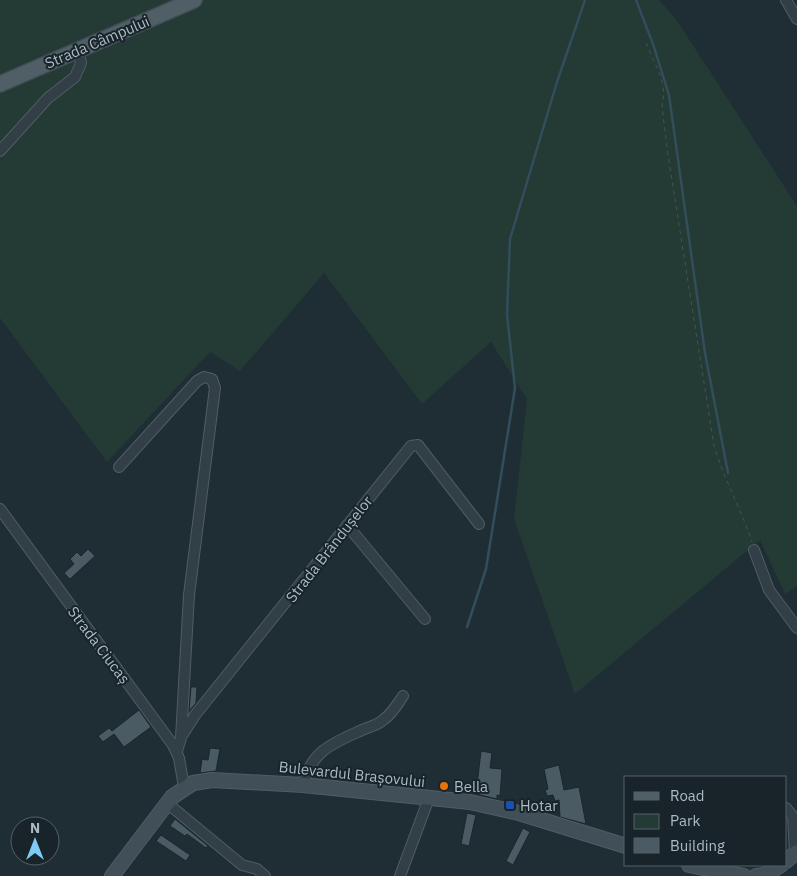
<svg xmlns="http://www.w3.org/2000/svg" width="797" height="876" viewBox="0 0 797 876" font-family="'IBM Plex Sans',sans-serif">
	<rect width="100%" height="100%" fill="#1f2e35"/>
	<!-- green -->
	<path fill="#243a35" d="M0,0h659l17,19 121,187v380l-12,8 -25,-54 -185,154 -61,-175 13,-120 -36,-57 -69,62 -98,-131 -84,98 -30,-19 -103,110 -107,-144z"/>
	<g fill="none" stroke-linecap="round" stroke-linejoin="round">
		<!-- stream -->
		<path stroke="#324e5c" stroke-width="2.5" d="M636,0l17,44 16,51 36,258 23,120
			M467,627l19,-58 29,-181 -8,-73 3,-76 47,-157 28,-82"/>
	</g>
	<!-- building -->
	<path fill="#4a5b64" stroke="#1a262c" d="M88,549l7,7 -25,23 -6,-6 10,-9 -4,-5 7,-7 4,4z
		M191,687h6l-1,16 -7,8z
		M139,710l12,17 -27,20 -10,-13 -11,8 -5,-6 11,-8 3,3z
		M210,748l10,1 -4,22 -16,2 2,-14 6,1z
		M481,751l11,2 -2,15 12,1 -2,27 -3,-1v4l-21,-5z
		M559,765l5,25 15,-3 7,37 -26,-7 -1,-17 -4,1 -2,-6 -6,1 -2,-6 3,-1 -4,-20z
		M467,813l9,2 -7,31 -8,-2z
		M175,819l33,27 -2,2 -19,-14 -2,2 -15,-10z
		M523,828l7,4 -17,33 -7,-4z
		M161,835l29,20 -4,6 -30,-20z"/>
	<g fill="none" stroke-linecap="round" stroke-linejoin="round">
		<defs>
			<path id="minor" d="M786,0l11,19
				M0,151l48,-53 27,-21 6,-14 -3,-12
				M119,467l78,-86 7,-4 8,2 3,9 -26,207 -8,143 -4,13
				M0,509l173,236 6,13 5,29
				M347,525l78,94
				M754,550l15,40 28,38
				M183,734l12,-19 216,-269 7,-1 61,79
				M303,785c8,-34 30,-42 59,-55 7,-3 16,-5 21,-10 9,-6 14,-15 20,-24
				M167,803l75,62 15,4 8,7
				M786,808l7,9 2,36
				M400,876l29,-78"/>
			<path id="secondary" d="M786,861l11,-9
				M689,865l55,11
				M112,876l60,-79 21,-14 19,-3 91,5 167,17 49,11 107,33
				M756,876l9,-1 16,-10"/>
			<path id="primary" d="M0,84l194,-84"/>
		</defs>
		<!-- minor casing -->
		<use href="#minor" stroke="#505d64" stroke-width="12"/>
		<!-- secondary casing -->
		<use href="#secondary" stroke="#505d64" stroke-width="16"/>
		<!-- primary casing -->
		<use href="#primary" stroke="#3f4b52" stroke-width="18"/>
		<!-- path -->
		<path stroke="#405552" stroke-width="1" stroke-dasharray="4 4" stroke-linecap="butt" d="M646,43l15,34 3,16 -2,14 6,48 46,291c10,33 27,63 38,96"/>
		<!-- minor -->
		<use href="#minor" stroke="#323f46" stroke-width="10"/>
		<!-- secondary -->
		<use href="#secondary" stroke="#404f58" stroke-width="14"/>
		<!-- primary -->
		<use href="#primary" stroke="#505e66" stroke-width="15"/>
	</g>
	<!-- markers -->
	<circle fill="#e8710a" stroke="#18242a" stroke-width="2" cx="444" cy="786" r="5"/>
	<rect fill="#1a4fb4" stroke="#18242a" stroke-width="2" x="505" y="800" width="10" height="10" rx="2.5"/>
	<g text-anchor="middle" dominant-baseline="central" stroke-width="4" stroke-linejoin="round" paint-order="stroke">
		<!-- street labels -->
		<g font-size="15" fill="#acbac3" stroke="#18242a">
			<text transform="translate(97 42) rotate(-23)">Strada Câmpului</text>
			<text transform="translate(329 549) rotate(-52)">Strada Brândușelor</text>
			<text transform="translate(99 645) rotate(53)">Strada Ciucaș</text>
			<text transform="translate(352 774) rotate(6)">Bulevardul Brașovului</text>
		</g>
		<!-- poi labels -->
		<g font-size="15" fill="#acbac3" stroke="#18242a" text-anchor="start">
			<text x="454" y="786">Bella</text>
			<text x="520" y="805">Hotar</text>
		</g>
	</g>
	<!-- legend -->
	<rect x="624" y="776" width="162" height="90" fill="#18242a" stroke="#536067"/>
	<rect x="634" y="792" width="25" height="8" fill="#505e66" stroke="#536067"/>
	<text x="670" y="801" font-size="15" fill="#acbac3">Road</text>
	<rect x="634" y="814" width="25" height="15" fill="#243a35" stroke="#536067"/>
	<text x="670" y="826" font-size="15" fill="#acbac3">Park</text>
	<rect x="634" y="838" width="25" height="15" fill="#4a5b64" stroke="#536067"/>
	<text x="670" y="851" font-size="15" fill="#acbac3">Building</text>
	<!-- north arrow -->
	<g transform="translate(35 841)"><circle r="24" fill="#18242a" stroke="#536067"/>
	<path d="M0-4L9 19L0 12L-9 19Z" fill="#7ec9f6"/>
	<text y="-8" font-size="14" font-weight="bold" text-anchor="middle" fill="#acbac3">N</text>
	</g>
</svg>
